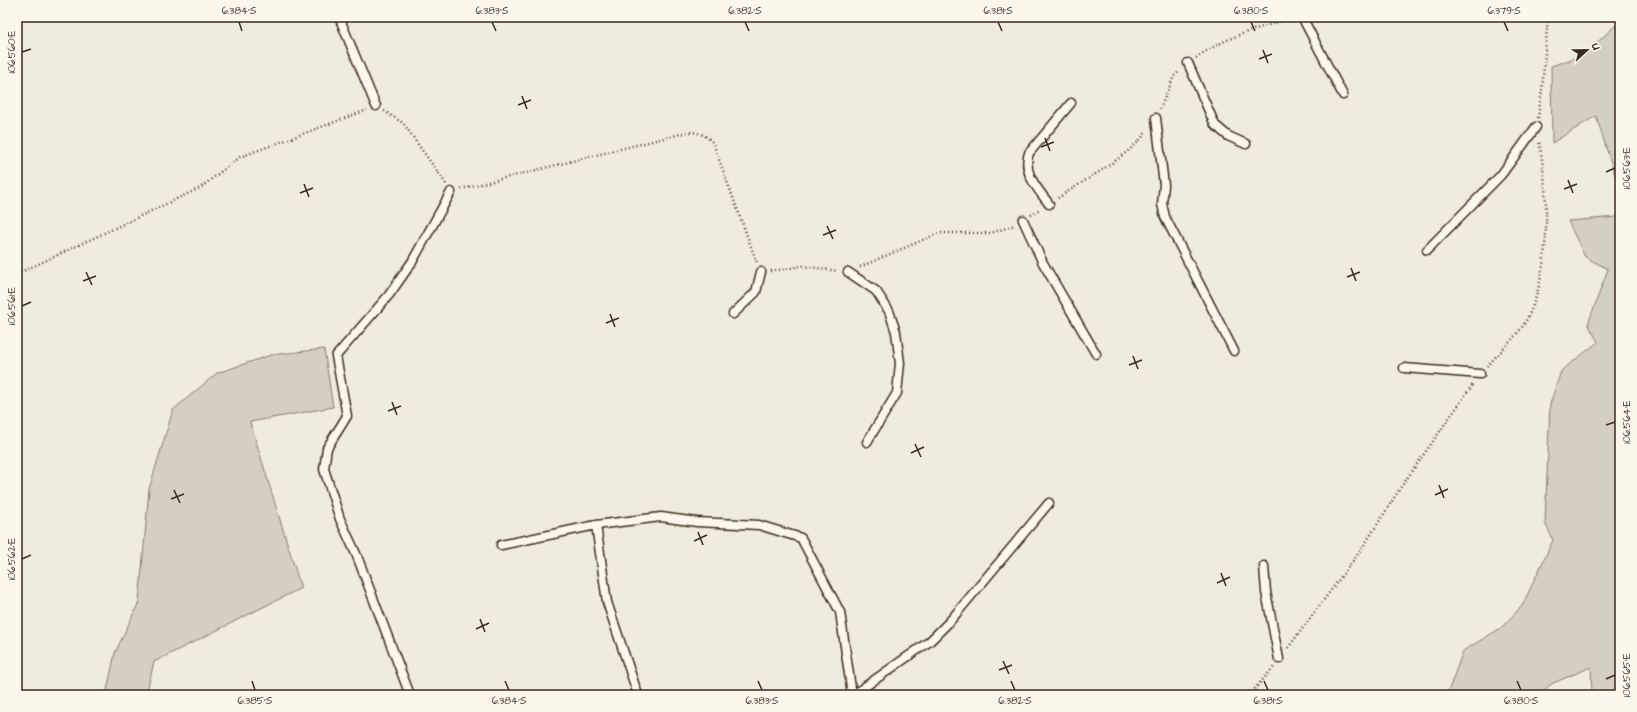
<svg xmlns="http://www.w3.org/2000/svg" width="1637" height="712" viewBox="0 0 1637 712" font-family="'Architects Daughter',sans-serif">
	<rect width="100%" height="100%" fill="#f0ebe0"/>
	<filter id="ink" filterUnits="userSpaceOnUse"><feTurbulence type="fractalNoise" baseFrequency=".025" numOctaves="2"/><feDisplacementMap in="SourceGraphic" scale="8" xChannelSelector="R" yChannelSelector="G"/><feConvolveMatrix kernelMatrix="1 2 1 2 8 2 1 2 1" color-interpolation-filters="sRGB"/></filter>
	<g filter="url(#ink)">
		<!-- green -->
		<path fill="#d5cec3" stroke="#887c70" d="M1620,21v170l-24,-75 -44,27 -1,-77 33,-11z
			M1620,200v495h-28l-1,-28 -40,17 -12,11h-92l16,-44 38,-23 21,-22 31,-66 -8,-17 5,-119 11,-33 37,-29 -10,-18 20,-55 -23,-12 -17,-36 49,-4z
			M324,349l9,58 -83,15 51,166 -147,74 -8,33h-40l9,-42 24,-51 10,-113 24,-79 44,-37 54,-18z"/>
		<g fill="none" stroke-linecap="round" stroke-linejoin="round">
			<defs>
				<path id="service" d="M339,17l37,89
					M1302,17l41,78
					M1188,63l27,62 13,11 18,8
					M1156,118l8,67 -2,19 3,13 69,134
					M1049,204c-11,-15 -27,-31 -20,-51l42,-50
					M1023,220l20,43 53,91
					M1427,250l74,-75 35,-48
					M848,272l28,19 13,20 7,21 4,31 -3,30 -30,49
					M733,314l23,-22 5,-20
					M1404,368l76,6
					M596,525l11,77 31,93
					M501,545l95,-20 65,-8 36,5 62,3 42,13 39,74 12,83
					M1264,566l2,26 13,67
					M410,695l-53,-139 -17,-37 -16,-50 3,-21 20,-32 -11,-60 53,-61 23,-33 39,-70
					M853,695l77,-54 20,-20 99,-118"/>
			</defs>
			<!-- service casing -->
			<use href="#service" stroke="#3b2a1e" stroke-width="11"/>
			<!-- path -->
			<path stroke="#3b2a1e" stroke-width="2.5" stroke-dasharray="1 3" stroke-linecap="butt" d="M1196,58c29,-21 62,-30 96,-40
				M1160,109l14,-33 6,-5
				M384,111l19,12 43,61
				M1538,118l4,-28 6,-73
				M461,189l227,-57c11,0 18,3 25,11l44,120
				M1058,198c25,-17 72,-42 88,-66
				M1031,215l9,-6
				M860,267l79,-34h52l24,-8
				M771,271l32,-5 35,5
				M17,274l183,-86 40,-31 127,-47
				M1487,366c11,-12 28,-28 37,-42 28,-46 25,-131 15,-183
				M1288,648l73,-98 40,-63 72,-103
				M1249,695l25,-28"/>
			<!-- service -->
			<use href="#service" stroke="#fbf7ec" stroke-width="8"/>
		</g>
	</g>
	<!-- ticks -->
	<path fill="none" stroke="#3b2a1e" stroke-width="1.5" d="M239,22l3,9M492,22l4,9M745,22l4,9M998,22l4,9M1251,22l4,9M1504,22l4,9M1263,50l5,13M22,52l9,-3M1259,59l13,-5M522,96l5,13M518,105l13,-5M1045,138l5,13M1041,147l13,-5M1606,172l9,-4M1568,180l5,13M304,184l5,13M1564,189l13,-5M300,193l13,-5M827,226l6,13M823,235l13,-5M1351,268l5,13M86,272l6,13M1347,277l13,-5M83,281l13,-5M22,306l9,-4M610,314l5,13M606,323l13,-5M1133,356l5,13M1129,365l13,-5M392,402l5,13M388,411l13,-5M1606,425l9,-3M915,444l6,13M911,453l13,-6M1439,485l5,13M174,490l6,13M1435,495l13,-6M171,499l13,-5M698,532l5,13M694,541l13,-6M22,559l9,-4M1221,573l5,13M1217,583l13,-6M480,619l5,13M476,629l13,-6M1003,661l6,13M999,670l13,-5M1606,679l9,-4M252,681l3,9M505,681l4,9M758,681l4,9M1011,681l4,9M1264,681l4,9M1517,681l4,9"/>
	<!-- margin -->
	<rect width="1637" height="712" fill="none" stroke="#fbf7ec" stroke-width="44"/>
	<!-- north arrow -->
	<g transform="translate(1587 50) rotate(68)" stroke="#fbf7ec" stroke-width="3" paint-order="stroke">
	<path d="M0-3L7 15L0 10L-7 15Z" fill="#3b2a1e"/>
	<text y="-6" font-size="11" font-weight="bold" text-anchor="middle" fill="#3b2a1e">U</text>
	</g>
	<rect x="22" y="22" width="1593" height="668" fill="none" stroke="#3b2a1e" stroke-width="1.5"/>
	<g font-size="10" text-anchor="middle" fill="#3b2a1e">
		<text x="239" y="14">6.384°S</text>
		<text x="492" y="14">6.383°S</text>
		<text x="745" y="14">6.382°S</text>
		<text x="998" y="14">6.381°S</text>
		<text x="1251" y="14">6.380°S</text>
		<text x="1504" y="14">6.379°S</text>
		<text transform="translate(11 52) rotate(-90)" y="4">106.560°E</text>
		<text transform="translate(1626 168) rotate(-90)" y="4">106.563°E</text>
		<text transform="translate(11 306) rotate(-90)" y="4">106.561°E</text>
		<text transform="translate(1626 422) rotate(-90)" y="4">106.564°E</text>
		<text transform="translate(11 559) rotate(-90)" y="4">106.562°E</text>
		<text transform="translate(1626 675) rotate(-90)" y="4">106.565°E</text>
		<text x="255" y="704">6.385°S</text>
		<text x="509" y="704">6.384°S</text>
		<text x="762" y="704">6.383°S</text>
		<text x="1015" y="704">6.382°S</text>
		<text x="1268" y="704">6.381°S</text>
		<text x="1521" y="704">6.380°S</text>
	</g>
</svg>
